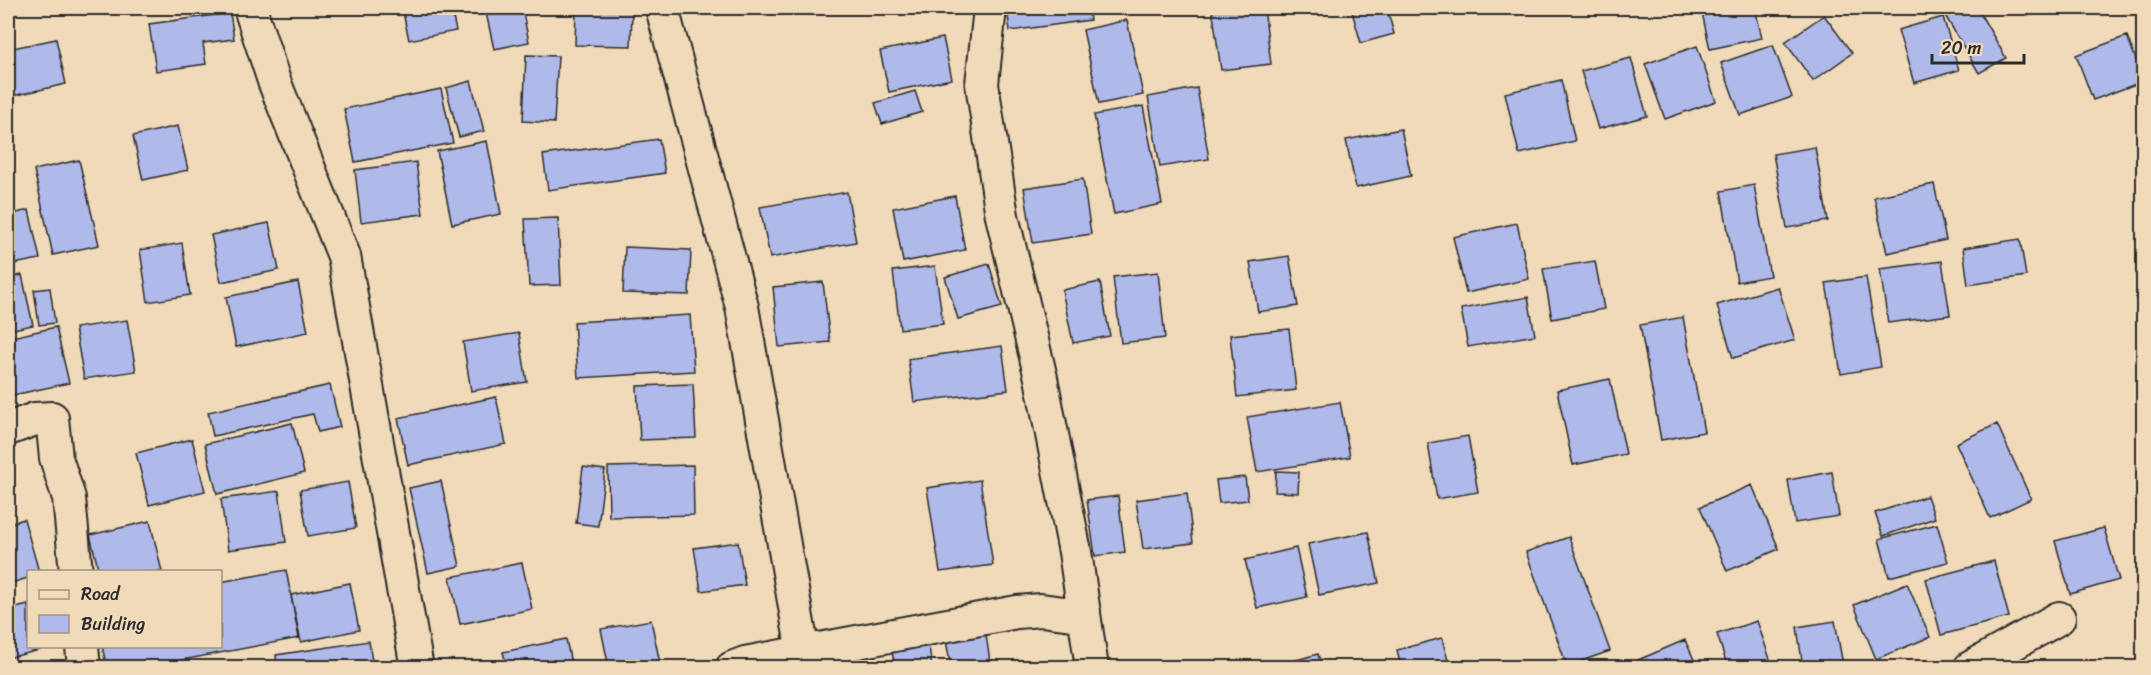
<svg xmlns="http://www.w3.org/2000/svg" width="2151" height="675" viewBox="0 0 2151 675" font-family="Sriracha,sans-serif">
	<rect width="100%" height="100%" fill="#f1dab9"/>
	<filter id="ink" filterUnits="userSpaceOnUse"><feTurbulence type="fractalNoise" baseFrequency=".0167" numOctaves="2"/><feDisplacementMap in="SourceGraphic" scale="12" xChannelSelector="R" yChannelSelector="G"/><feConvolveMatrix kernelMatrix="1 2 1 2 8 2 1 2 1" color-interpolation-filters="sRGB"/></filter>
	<g filter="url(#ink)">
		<!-- building -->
		<path fill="#afbaeb" stroke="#2b2b2b" stroke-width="1.5" d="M402,8h49l5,23 -47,9z
			M485,8h37l7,34 -35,7z
			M576,8h56l-1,38 -56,-1z
			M1007,8h81l2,12 -80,11z
			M1212,8h52l7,56 -50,6z
			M1351,8h36l7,26 -33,9z
			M1701,8h54l7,30 -52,11z
			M1950,8h27l29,50 -27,15 -36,-61z
			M230,13l4,26 -31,4 3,21 -50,7 -7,-47z
			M1824,15l28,38 -39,28 -28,-39z
			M1943,17l16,53 -45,13 -16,-53z
			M1127,20l16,75 -44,9 -16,-74z
			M2127,36l17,45 -51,19 -17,-45z
			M943,38l9,41 -63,13 -9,-41z
			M56,39l10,45 -58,13v-48z
			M1773,45l19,52 -52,18 -19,-52z
			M1697,46l19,55 -51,18 -20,-55z
			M526,55l32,1 -4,67 -31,-2z
			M1631,58l16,58 -49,13 -17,-58z
			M1561,80l14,61 -56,13 -14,-61z
			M471,81l13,50 -25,6 -13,-49z
			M1197,88l12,71 -49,8 -12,-70z
			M441,89l12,54 -98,19 -11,-53z
			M915,91l7,21 -40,12 -7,-21z
			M1143,106l19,98 -48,10 -20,-99z
			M178,126l10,44 -45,10 -10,-44z
			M1401,129l10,47 -55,12 -10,-48z
			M659,139l6,34 -117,17 -5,-35z
			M487,141l14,73 -49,10 -15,-73z
			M1815,147l13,74 -41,7 -14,-74z
			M79,160l20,85 -46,10 -19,-85z
			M416,162l7,52 -62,8 -6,-52z
			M1083,179l8,55 -58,9 -9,-55z
			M1934,184l12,56 -59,13 -13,-56z
			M1754,185l16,91 -33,6 -16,-91z
			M847,192l9,50 -86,16 -10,-51z
			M955,196l10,54 -62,12 -10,-54z
			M29,210l11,49 -32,6v-50z
			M558,218l3,67 -32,1 -4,-67z
			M269,223l10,47 -58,12 -10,-47z
			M1517,223l12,56 -63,14 -13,-56z
			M2020,239l6,37 -58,9 -5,-37z
			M182,243l8,52 -42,7 -8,-52z
			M625,247l66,3 -2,45 -66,-2z
			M1289,256l9,50 -40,6 -8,-50z
			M1595,261l9,48 -52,10 -9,-50z
			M1942,261l8,54 -62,8 -8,-54z
			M989,264l13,43 -44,12 -13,-42z
			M935,266l8,58 -43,5 -7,-58z
			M1158,272l7,66 -44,5 -8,-66z
			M22,275l11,50 -25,5v-52z
			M1866,277l15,90 -40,7 -15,-91z
			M298,282l10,50 -72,15 -10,-50z
			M823,282l7,60 -51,5 -6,-60z
			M1100,282l10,54 -37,7 -11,-53z
			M1778,287l17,53 -62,18 -16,-53z
			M50,288l5,35 -16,2 -5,-35z
			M1528,297l7,38 -67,12 -7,-38z
			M690,315l4,56 -116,7 -4,-56z
			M1683,317l21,115 -43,8 -21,-115z
			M127,320l9,51 -52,8 -9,-51z
			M56,327l13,56 -56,12 -5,-26v-31z
			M1289,329l7,61 -59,7 -7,-62z
			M519,333l8,49 -56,9 -8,-49z
			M1002,346l6,44 -94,12 -6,-43z
			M1610,379l16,75 -53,11 -16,-75z
			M693,384l3,54 -56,2 -3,-54z
			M330,385l10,42 -22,5 -5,-18 -100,22 -5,-24z
			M496,397l10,47 -98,21 -10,-47z
			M1340,402l10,55 -93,15 -10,-55z
			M292,423l12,50 -87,21 -12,-50z
			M1997,424l34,75 -41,19 -34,-75z
			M1468,436l10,56 -41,7 -9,-56z
			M192,439l13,52 -56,14 -13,-52z
			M693,465l1,50 -85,2 -1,-50z
			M583,467l22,3 -7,56 -22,-3z
			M1276,471l23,1 -1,21 -23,-1z
			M1832,472l7,44 -44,7 -7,-43z
			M1245,477l3,23 -29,3 -3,-23z
			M980,480l13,85 -53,7 -13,-84z
			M441,481l19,85 -32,7 -19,-85z
			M348,482l8,46 -48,8 -8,-46z
			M1752,485l27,64 -52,22 -27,-64z
			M279,491l7,51 -58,8 -7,-51z
			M1187,493l6,50 -50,6 -7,-49z
			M1118,496l7,56 -30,4 -8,-56z
			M1927,496l8,22 -52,18 -8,-23z
			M24,519l15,53h-11v6l-20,6v-60z
			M150,521l12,51h-63l-9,-37z
			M1937,524l11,38 -59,15 -10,-38z
			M2104,528l15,52 -49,14 -15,-53z
			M1368,532l11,51 -60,12 -11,-51z
			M1569,537l41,114 -43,15 -41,-114z
			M738,542l7,43 -44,6 -7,-43z
			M1296,548l11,49 -50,11 -12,-48z
			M1994,561l15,56 -68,18 -15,-56z
			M522,563l10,46 -72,15 -10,-47z
			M286,570l13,68 -159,30h-33l-5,-22h118v-64z
			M350,583l9,47 -58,12 -10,-47z
			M1907,583l23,54 -54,22 -22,-54z
			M28,605v41h11l1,4 -32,8v-48z
			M651,620l10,48h-52l-8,-39z
			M1757,621l16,47h-45l-11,-34z
			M1835,621l8,44 -18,3h-22l-6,-41z
			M984,622l7,46h-40l-7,-39z
			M1442,638l8,30h-49l-4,-18z
			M566,639l6,29h-65l-4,-16z
			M1685,640l13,28h-65l-2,-5z
			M369,641l4,27h-96l-1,-13z
			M929,646l3,22h-37l-3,-16z
			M873,652l3,16h-49l-2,-7z
			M1318,654l4,14 -51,-1z"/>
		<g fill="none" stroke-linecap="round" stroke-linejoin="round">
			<defs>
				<path id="minor" d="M250,8l24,73 70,175 73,412
					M662,8l80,299 61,345
					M990,8l-8,76 20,132 39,162 34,174 17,116
					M8,429l27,-10 17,-1 4,40 13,40 7,74
					M82,646l2,22
					M732,668l13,-5 272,-51 24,-2 31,4 12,-2
					M1970,668l89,-50"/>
			</defs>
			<!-- minor casing -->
			<use href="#minor" stroke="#2b2b2b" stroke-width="36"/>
			<!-- minor -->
			<use href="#minor" stroke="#f1dab9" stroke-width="32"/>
		</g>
	</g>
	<!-- margin -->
	<rect width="2151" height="675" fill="none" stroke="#f1dab9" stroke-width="30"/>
	<rect x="15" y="15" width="2121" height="645" fill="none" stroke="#2b2b2b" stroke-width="2" filter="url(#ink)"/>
	<!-- legend -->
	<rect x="27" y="570" width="195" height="78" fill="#f1dab9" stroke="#a29480" stroke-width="1.5"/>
	<rect x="39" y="590" width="30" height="9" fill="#f1dab9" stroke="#a29480" stroke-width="1.5"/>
	<text x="81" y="600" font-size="18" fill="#2b2b2b">Road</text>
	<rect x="39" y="615" width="30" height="18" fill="#afbaeb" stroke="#a29480" stroke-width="1.5"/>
	<text x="81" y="630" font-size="18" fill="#2b2b2b">Building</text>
	<!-- scale -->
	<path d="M1932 54v9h92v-9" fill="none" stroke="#2b2b2b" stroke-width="3"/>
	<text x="1941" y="54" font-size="18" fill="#2b2b2b" stroke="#f1dab9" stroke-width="4.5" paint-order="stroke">20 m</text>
</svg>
